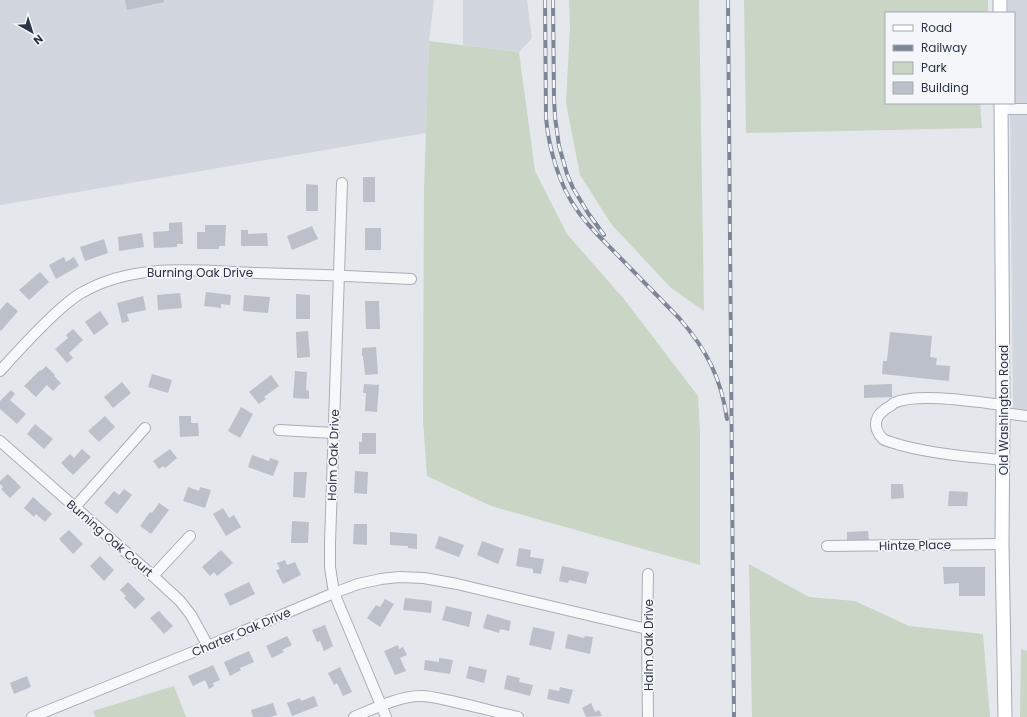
<svg xmlns="http://www.w3.org/2000/svg" width="1027" height="717" viewBox="0 0 1027 717" font-family="Poppins,sans-serif">
	<rect width="100%" height="100%" fill="#e4e7ec"/>
	<!-- built -->
	<path fill="#d2d6de" d="M0,0h434l-5,41 -3,92 -426,72z
		M463,0h64l5,38 -13,14 -56,-7z
		M1008,0h19v421l-14,-3 -3,-315h4v-90h-6z"/>
	<!-- green -->
	<path fill="#c9d6c5" d="M569,0h130l5,311 -33,-23 -59,-63 -32,-50 -14,-72 4,-76z
		M744,0h244v13h-102v90h94l2,25 -236,5z
		M429,41l90,11 16,119 32,63 57,65 74,97 2,36v133l-209,-59 -64,-30 -4,-55 1,-231z
		M749,564l60,33 46,4 54,25 74,8 7,83h-238z
		M1021,649l6,2v66h-7z
		M174,686l12,31h-91l-2,-6z"/>
	<!-- building -->
	<path fill="#bbc0ca" d="M125,0h39v2l-37,8z
		M363,177h12v25h-12z
		M306,184l12,1v26h-12z
		M182,222l1,22h-6v3l-23,1 -1,-16 16,-1v-8z
		M205,225h21l-1,21h-6v3h-22v-17h8z
		M312,226l6,13 -26,11 -5,-14z
		M365,228h16v22h-16z
		M241,230h7v4l19,-1 1,13h-27z
		M142,233l2,14 -25,4 -1,-14z
		M104,239l4,14 -23,8 -5,-14z
		M64,257l2,5 8,-5 5,9 -23,13 -7,-14z
		M40,272l9,10 -20,18 -10,-10z
		M206,292l25,3 -1,10 -9,-1v4l-17,-2z
		M180,293l2,15 -24,2 -1,-15z
		M296,294l14,1v24h-14z
		M244,295l26,2 -2,16 -25,-2z
		M143,296l3,14 -19,4 2,7 -7,2 -5,-20z
		M365,301h14l1,28h-14z
		M7,302l11,9 -17,20 -1,-1v-20z
		M100,311l9,13 -15,11 -9,-13z
		M73,329l10,11 -14,13 4,5 -6,5 -12,-14 13,-11 -2,-3z
		M308,331l2,26 -13,1 -1,-26z
		M890,332l42,4 -2,21 7,1 -1,7 14,1 -1,15 -67,-7 1,-13h4z
		M376,347l2,27 -13,1 -2,-19h-1v-8z
		M46,366l9,9 -1,1 7,7 -8,8 -6,-6 -11,12 -12,-11 16,-16 1,1z
		M295,371l12,1 -1,18 3,1v8l-16,-1z
		M152,374l20,6 -4,13 -20,-6z
		M271,375l8,11 -15,11 2,2 -7,5 -10,-12z
		M122,382l9,11 -18,15 -9,-11z
		M364,384l15,1 -2,27 -12,-1 1,-18h-3z
		M892,384v13l-28,1v-13z
		M11,390l4,4 -5,6 16,14 -9,10 -17,-15v-8z
		M241,407l12,7 -13,24 -12,-7z
		M105,416l10,11 -16,15 -11,-11z
		M179,416h12v7h7l1,13 -19,1z
		M35,424l18,15 -9,10 -17,-15z
		M362,433h14v21h-17v-12h3z
		M82,449l9,8 -18,18 -12,-12 9,-9 4,4z
		M170,449l7,9 -12,10 -2,-2 -4,3 -6,-8z
		M252,455l17,6 1,-3 9,3 -6,15 -25,-9z
		M355,471l13,1 -1,22 -13,-1z
		M294,472h13l-2,26 -12,-1z
		M8,474l13,13 -11,11 -9,-9 2,-2 -3,-3v-3z
		M891,484h12l1,14 -13,1z
		M188,487l11,4 1,-4 11,3 -6,18 -22,-7z
		M124,489l8,6 -15,19 -13,-11 10,-12 5,4z
		M949,491l19,1 -1,14h-19z
		M33,497l19,17 -7,8 -9,-8 -2,3 -10,-9z
		M159,503l10,7 -18,24 -11,-8 10,-14 2,1z
		M223,508l6,10 5,-3 7,12 -15,9 -13,-22z
		M292,521l17,1 -1,21h-17z
		M354,524h13v21l-14,-1z
		M69,530l14,14 -10,10 -14,-15z
		M868,531l1,10h-22v-9z
		M390,532l27,2v15l-9,-1v-2l-18,-1z
		M439,536l25,9 -5,12 -24,-9z
		M482,541l22,8 -6,15 -21,-9z
		M519,548l12,2 -1,7 14,2 -3,15 -8,-1v-4l-17,-3z
		M221,550l12,13 -16,13 -3,-4 -4,4 -8,-9z
		M100,556l14,14 -10,11 -14,-15z
		M285,560l2,5 8,-3 6,13 -18,9 -7,-14 4,-1 -3,-6z
		M562,566l27,6 -3,12 -17,-4 -1,3 -9,-2z
		M943,567h42v29h-26v-13l-15,1z
		M128,582l17,17 -10,10 -11,-11 2,-2 -6,-6z
		M249,582l6,12 -25,12 -6,-12z
		M405,598l27,3 -1,12 -28,-3z
		M385,599l9,5 -14,23 -13,-9 9,-13 4,2z
		M446,606l26,6 -3,15 -27,-7z
		M159,611l14,15 -9,8 -14,-16z
		M487,614l24,7 -2,10 -9,-2 -1,4 -16,-5z
		M325,625l8,21 -9,5 -4,-10 -3,1 -5,-12z
		M533,627l22,5 -4,18 -22,-5z
		M568,634l16,4 1,-2 8,1 -3,17 -25,-6z
		M287,636l5,9 -10,5 2,2 -12,6 -6,-12z
		M398,645l1,4 4,-2 4,8 -7,3 6,13 -11,4 -11,-24z
		M249,651l5,11 -14,6 1,2 -11,6 -6,-14z
		M439,658l14,2 -3,14 -26,-4 1,-10 14,2z
		M213,665l7,15 -7,3 1,3 -5,3 -4,-9 -12,6 -5,-10z
		M469,666l18,4 -3,13 -18,-5z
		M340,667l12,25 -9,4 -6,-13 -3,2 -6,-12z
		M507,675l13,3 -1,4 14,3 -3,11 -26,-7z
		M27,676l4,11 -17,7 -4,-11z
		M560,687l13,3 -4,14 -22,-5 2,-10 10,2z
		M314,696l4,10 -26,10 -5,-13 13,-5 1,3z
		M273,703l4,12 -7,2h-17l-2,-7z
		M591,703l4,9 4,-2 3,6 -16,1 -4,-9z"/>
	<g fill="none" stroke-linecap="round" stroke-linejoin="round">
		<defs>
			<path id="minor" d="M1001,109h26
				M342,183l-12,360v24l4,26 52,124
				M0,371c21,-23 42,-47 66,-67 5,-4 11,-9 17,-12 53,-30 114,-21 172,-19 52,1 104,3 156,6
				M1003,413l24,3
				M279,430l55,3
				M0,441l153,135 27,25 11,14 17,31
				M1003,460c-34,-3 -69,-6 -103,-15 -5,-2 -12,-3 -17,-6 -5,-5 -9,-13 -6,-20 1,-5 6,-8 10,-11 2,-1 5,-3 7,-5 23,-11 83,-1 109,2
				M75,507l70,-79
				M827,546l175,-2
				M153,576l37,-40
				M32,717l176,-71 126,-53 24,-9 23,-5 18,-2 25,1 33,6 190,45
				M354,717c19,-8 45,-21 67,-21 10,0 20,3 30,5 23,5 44,11 67,16
				M648,717l-1,-88 1,-55"/>
			<path id="major" d="M1000,0v13
				M1001,103l2,310 -1,131 3,173"/>
		</defs>
		<!-- minor casing -->
		<use href="#minor" stroke="#a9aeb7" stroke-width="12"/>
		<!-- major casing -->
		<use href="#major" stroke="#a3abb8" stroke-width="15"/>
		<!-- minor -->
		<use href="#minor" stroke="#f7f8fa" stroke-width="10"/>
		<!-- major -->
		<use href="#major" stroke="#fff" stroke-width="13"/>
		<defs>
			<path id="rail" d="M545,0l1,118c3,31 13,67 31,92 5,8 12,15 18,22l84,86c27,31 42,59 48,101
				M553,0l1,99 1,18 4,29 8,28 6,14 15,25 16,22
				M728,0l6,717"/>
		</defs>
		<!-- rail casing -->
		<use href="#rail" stroke="#7d8696" stroke-width="4"/>
		<!-- rail -->
		<use href="#rail" stroke="#f4f6f9" stroke-width="2.5" stroke-dasharray="8" stroke-linecap="butt"/>
	</g>
	<g text-anchor="middle" dominant-baseline="central" stroke-width="3.5" stroke-linejoin="round" paint-order="stroke">
		<!-- street labels -->
		<g font-size="12" fill="#2b3445" stroke="#f4f6f9">
			<text x="200" y="272">Burning Oak Drive</text>
			<text transform="translate(1003 410) rotate(-90)">Old Washington Road</text>
			<text transform="translate(333 455) rotate(-88)">Holm Oak Drive</text>
			<text transform="translate(110 538) rotate(41)">Burning Oak Court</text>
			<text transform="translate(915 545) rotate(-1)">Hintze Place</text>
			<text transform="translate(241 632) rotate(-23)">Charter Oak Drive</text>
			<text transform="translate(648 645) rotate(-90)">Halm Oak Drive</text>
		</g>
	</g>
	<!-- legend -->
	<rect x="885" y="12" width="130" height="92" fill="#f4f6f9" stroke="#a4a8b1"/>
	<rect x="893" y="25" width="20" height="6" fill="#ffffff" stroke="#a4a8b1"/>
	<text x="921" y="32" font-size="12" fill="#2b3445">Road</text>
	<rect x="893" y="45" width="20" height="6" fill="#7d8696" stroke="#a4a8b1"/>
	<text x="921" y="52" font-size="12" fill="#2b3445">Railway</text>
	<rect x="893" y="62" width="20" height="12" fill="#c9d6c5" stroke="#a4a8b1"/>
	<text x="921" y="72" font-size="12" fill="#2b3445">Park</text>
	<rect x="893" y="82" width="20" height="12" fill="#bbc0ca" stroke="#a4a8b1"/>
	<text x="921" y="92" font-size="12" fill="#2b3445">Building</text>
	<!-- north arrow -->
	<g transform="translate(32 32) rotate(141)" stroke="#f4f6f9" stroke-width="3" paint-order="stroke">
	<path d="M0-3L7 15L0 10L-7 15Z" fill="#2b3445"/>
	<text y="-6" font-size="11" font-weight="bold" text-anchor="middle" fill="#2b3445">N</text>
	</g>
</svg>
